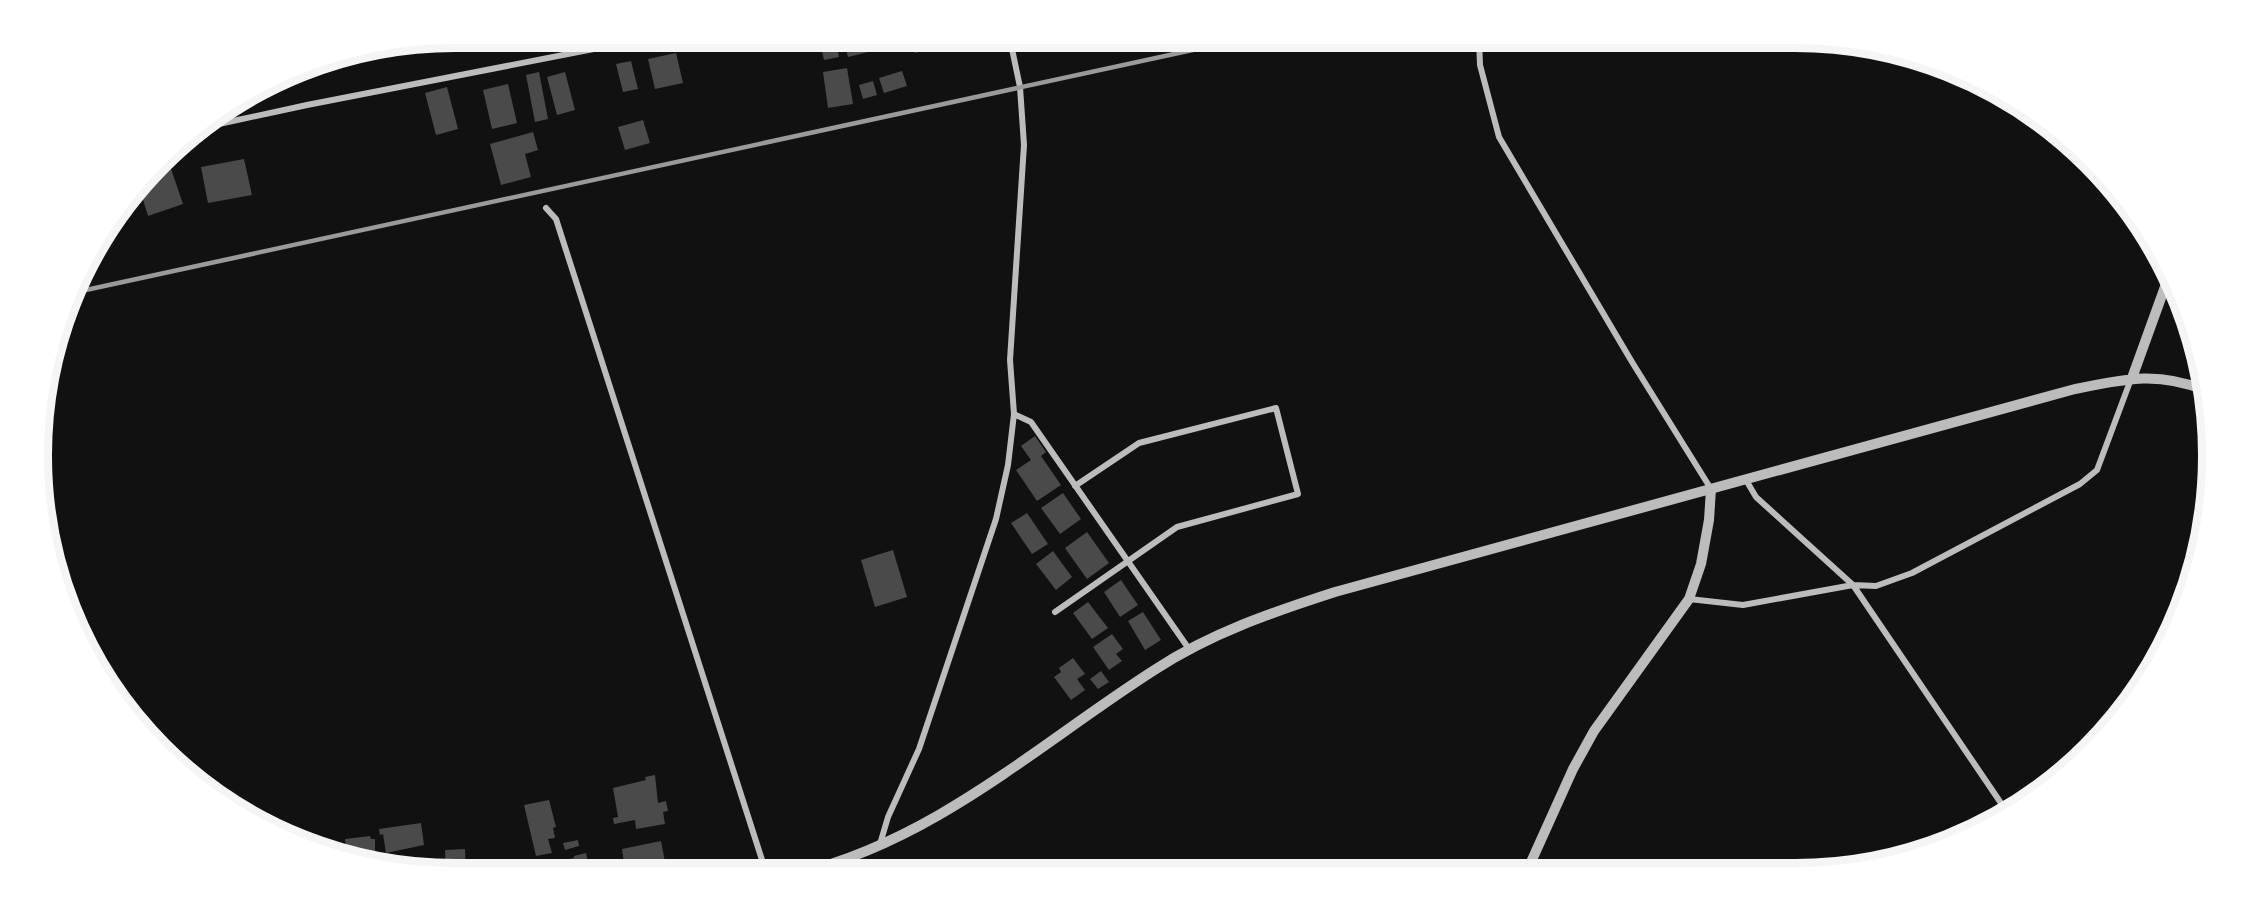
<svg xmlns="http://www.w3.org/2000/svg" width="2250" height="911" viewBox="0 0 2250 911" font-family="Barlow,sans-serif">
	<rect width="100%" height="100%" fill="#111"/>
	<!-- building -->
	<path fill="#4a4a4a" d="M819,38h16l4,19 -15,3z
		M843,38h29l4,12 -28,7z
		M911,38h24l2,9 -22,6z
		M676,53l7,30 -28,6 -7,-30z
		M631,61l7,28 -15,3 -7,-28z
		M847,68l6,36 -25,4 -5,-36z
		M902,71l5,15 -23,7 -5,-15z
		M539,72l9,47 -13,3 -9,-47z
		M565,72l10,38 -18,5 -10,-38z
		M873,81l4,14 -14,4 -4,-14z
		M508,84l9,39 -25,6 -9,-39z
		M447,87l11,42 -22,6 -11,-42z
		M643,120l7,23 -25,7 -7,-23z
		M533,132l5,18 -13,4 6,23 -30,8 -11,-41z
		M167,157l16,47 -35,12 -8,-26z
		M244,159l8,36 -44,8 -7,-36z
		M1035,436l11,16 -5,4 20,29 -24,16 -21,-31 15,-10 -10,-14z
		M1063,493l18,26 -21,15 -19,-26z
		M1027,513l21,31 -16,10 -21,-31z
		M1087,532l22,31 -22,16 -22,-31z
		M893,550l14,47 -32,10 -14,-47z
		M1053,551l19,26 -16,13 -20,-26z
		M1121,580l17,25 -18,12 -16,-25z
		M1088,602l20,26 -16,11 -19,-26z
		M1143,612l18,28 -16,10 -17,-29z
		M1112,634l11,15 -7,5 6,7 -13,9 -16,-23z
		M1073,658l12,16 -8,5 8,11 -14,10 -17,-23 7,-5 -2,-4z
		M1101,671l8,11 -11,7 -8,-10z
		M655,775l3,28 8,-2 2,10 -5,1 2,12 -29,5 -1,-9 -21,4 -1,-6 5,-1 -5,-29 33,-8 -1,-3z
		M549,800l7,27 -3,1 2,10 -7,1 4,14 -16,3 -12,-51z
		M421,823l3,22 -38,8 -3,-19 -3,1 -1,-6z
		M370,836l1,3h4v19h3v3l-31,-5 -2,-17z
		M578,840l1,6 -14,4 -2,-7z
		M661,841l4,21 13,-3 2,14h-47l-2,-11 -7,1 -2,-14z
		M465,849l1,24 -20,-1 -1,-22z
		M586,853l3,15 5,-1 1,6h-48l-1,-4h4l-1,-6 25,-5v-2z
		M546,860l1,7 -13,2 -2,-7z"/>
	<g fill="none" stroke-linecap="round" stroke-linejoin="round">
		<!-- minor -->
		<path stroke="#bcbcbc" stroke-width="6" d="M1479,38l1,27 19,72 133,225 79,127
			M196,129l111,-24 343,-67
			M546,208l10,11 208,647 -2,7
			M1014,414l17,8 158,227
			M1746,480l10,17 97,88 154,227
			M1689,599l54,6 110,-20 23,1 36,-13 168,-89 17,-14 34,-91
			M1055,612l122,-85 121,-33 -22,-86 -137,35 -64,43
			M880,844l8,-27 31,-68 77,-230 12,-54 6,-51 -4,-54 14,-215 -4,-58 -8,-38v-11"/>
		<!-- tertiary -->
		<path stroke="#bcbcbc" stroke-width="10" d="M2132,378l38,-105
			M1527,871l46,-102 21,-38 95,-132 12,-35 8,-44 2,-31
			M799,873c137,-33 242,-131 357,-204 55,-36 117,-57 179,-77l740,-203c50,-10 81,-18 130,1"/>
		<!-- rail -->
		<path stroke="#9a9a9a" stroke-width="4.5" d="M72,293l1176,-255"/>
	</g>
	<!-- crop -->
	<path d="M0 0H2250V911H0ZM455 48H1795A407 407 0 0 1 2202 455V456A407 407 0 0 1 1795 863H455A407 407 0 0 1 48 456V455A407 407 0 0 1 455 48Z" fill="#fff" fill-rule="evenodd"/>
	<path fill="none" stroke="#f5f5f5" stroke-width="8" d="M455 48H1795A407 407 0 0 1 2202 455V456A407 407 0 0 1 1795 863H455A407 407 0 0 1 48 456V455A407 407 0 0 1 455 48Z"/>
</svg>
